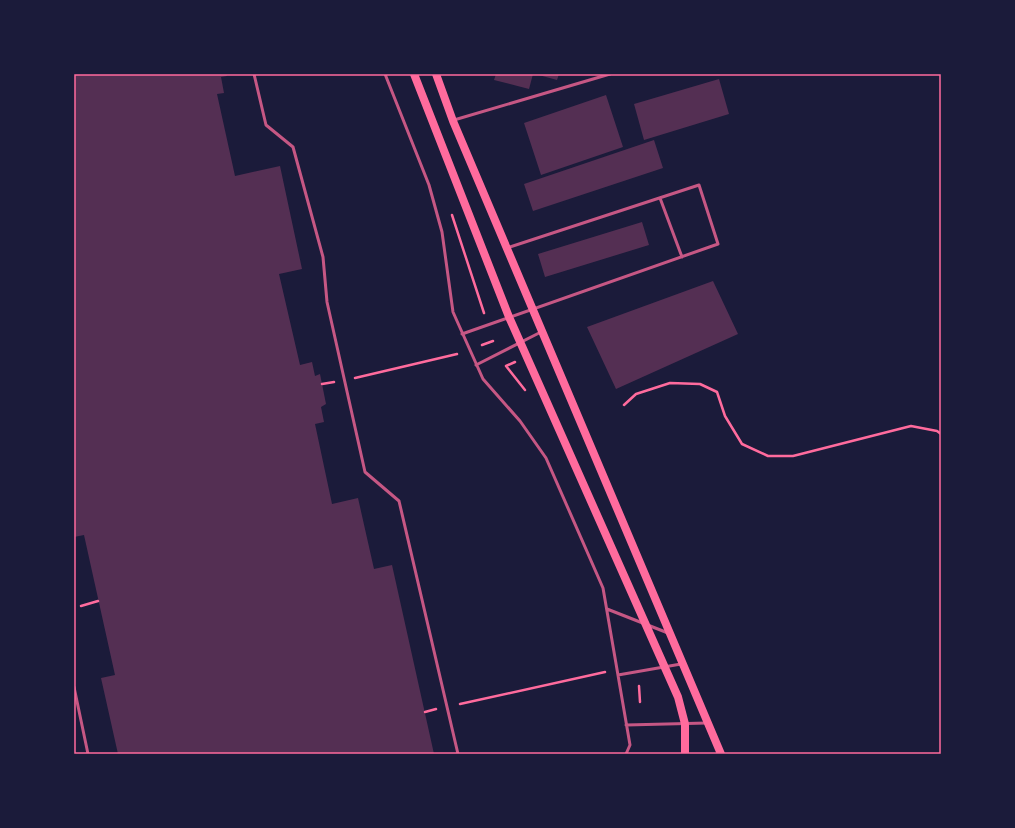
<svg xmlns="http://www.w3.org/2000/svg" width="1015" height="828" viewBox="0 0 1015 828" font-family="Quicksand,sans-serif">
	<rect width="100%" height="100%" fill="#1b1b3a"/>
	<!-- building -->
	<path fill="#542f53" d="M74,74h152l1,2 -6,1 3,16 -7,1 18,82 45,-10 22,103 -23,5 21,91 12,-3 3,14 5,-2 6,30 -5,3 3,15 -9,2 17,80 26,-6 16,71 18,-4 42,189h-316l-17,-76 14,-3 -31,-140 -10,2z
		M496,74h37l-4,15 -35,-9z
		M535,74h24l-2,6z
		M719,79l10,35 -85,26 -10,-36z
		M606,95l17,52 -82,28 -17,-52z
		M654,140l9,28 -130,43 -9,-27z
		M642,222l7,23 -104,32 -7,-23z
		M713,281l25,53 -122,55 -29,-62z"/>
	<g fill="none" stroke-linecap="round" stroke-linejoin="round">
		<!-- path -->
		<path stroke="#ff6b9d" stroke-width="2.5" d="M452,215l32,98
			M482,345l11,-4
			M515,362l-9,4 19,24
			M355,378l102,-24
			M322,384l12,-2
			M624,405l12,-11 34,-11 30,1 17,8 8,24 17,28 26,12h25l118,-30 26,5 4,3
			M81,606l17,-5
			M639,686l1,16
			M460,704l145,-32
			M425,712l11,-3"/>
		<!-- service -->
		<path stroke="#c65784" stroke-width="3" d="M254,74l12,51 27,22 30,110 4,45 38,170 34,29 59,253
			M385,74l44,111 13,47 11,80 4,9 26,58 37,42 26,37 57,130 27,157 -4,9
			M454,120l156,-46
			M660,198l22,59
			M462,334l256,-90 -19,-59 -192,63
			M476,365l65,-33
			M607,609l61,24
			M618,675l63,-11
			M74,687l14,67
			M626,725l81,-2"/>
		<!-- secondary -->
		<path stroke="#ff6b9d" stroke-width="8" d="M414,74l95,243 169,380 7,27v30
			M436,74l17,47 268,633"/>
	</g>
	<!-- border -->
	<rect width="1015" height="828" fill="none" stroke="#1b1b3a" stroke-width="150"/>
	<rect x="75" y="75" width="865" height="678" fill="none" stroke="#ff6b9d" stroke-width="1.5"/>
</svg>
